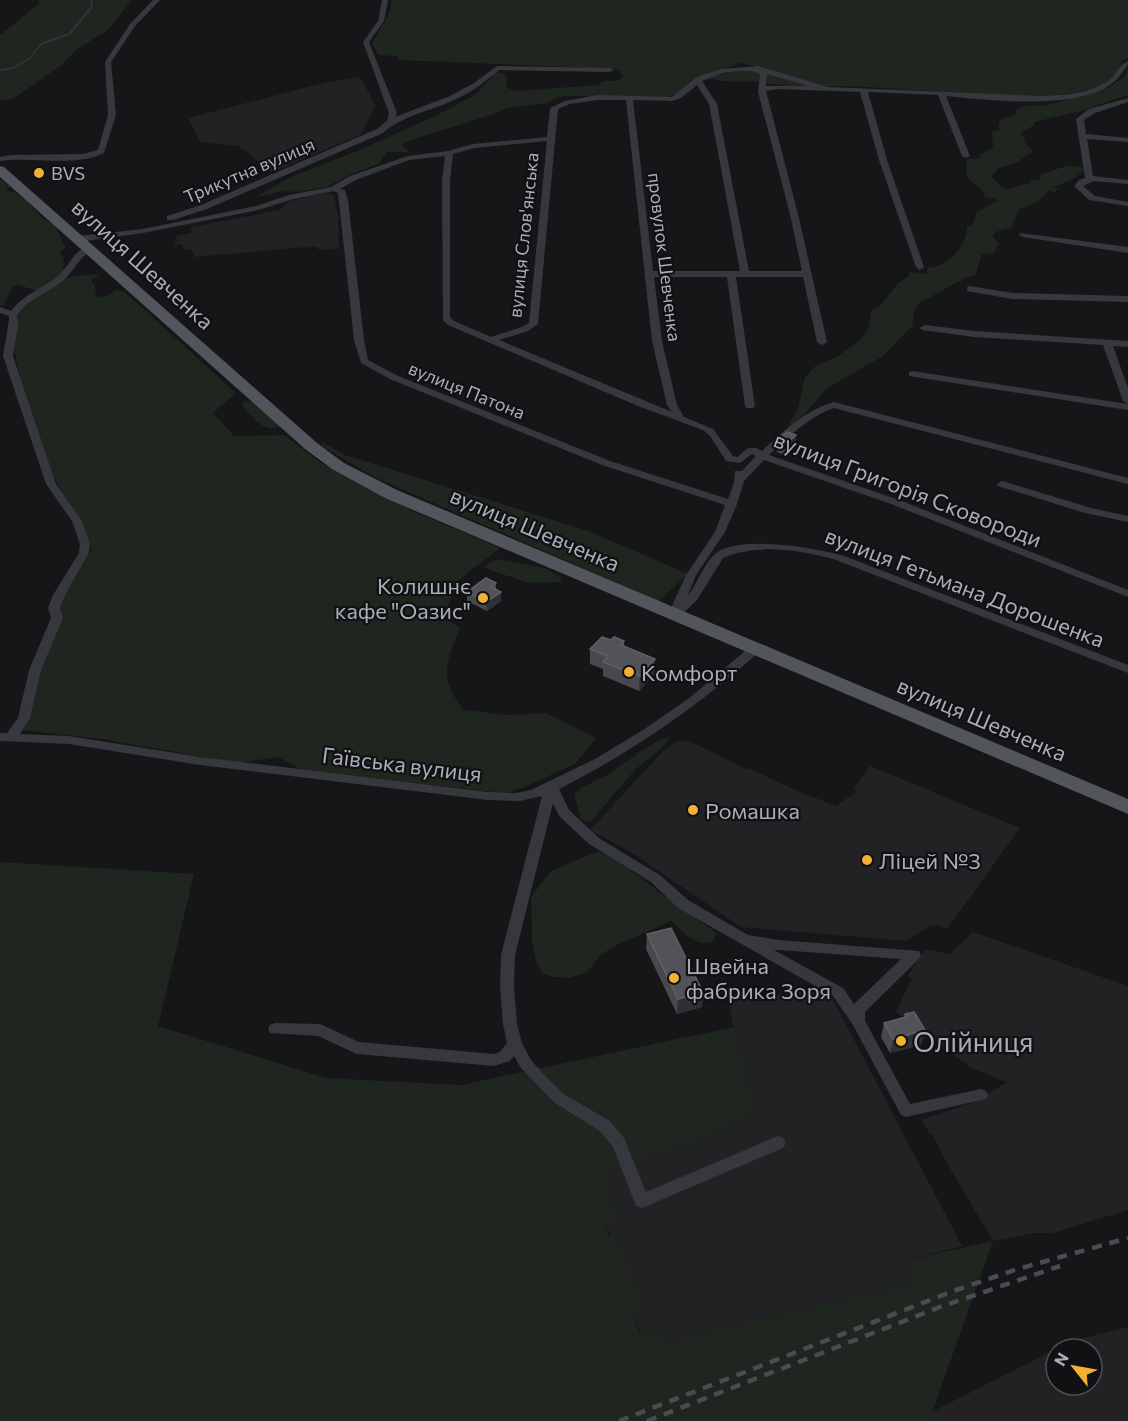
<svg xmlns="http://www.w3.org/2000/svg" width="1128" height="1421" viewBox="0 0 1128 1421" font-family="Commissioner,sans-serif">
	<rect width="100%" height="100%" fill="#161618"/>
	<!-- built -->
	<path fill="#222225" d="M360,77l16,29 -16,29 -88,37 -34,-26 -38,-4 -12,-24 140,-36z
		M326,192l8,3 4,22 1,32 -20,1 -2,-4 -122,11 -4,-8 -7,1 -2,-6 -6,1 -2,-4h3l-2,-5 16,-3 1,-6 88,-17 8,-8z
		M680,740l11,2 55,27h5l44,21 41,16 20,-14 -2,-5 16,-21 150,62 -73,101 -9,-4 -8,1 -24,15 -165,-14 -110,-75 -41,-22 75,-81z
		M973,932l155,54v224l-75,23h-20l-40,8 -48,-81 -13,-26h-2l-9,-14 56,-19 30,-19 -34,-13 -77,-57 16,-34 -4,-2 17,-27 25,5z
		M827,988l135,258 -54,14 1,24 -242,56 -3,-9 -24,1 -7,-20 12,-4 -40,-83 15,-4 -14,-38v-14l97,-29 50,-28 -25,-111z
		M1128,1327v94h-214l142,-72v36h36v-36h-36l19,-9z"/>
	<!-- green -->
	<path fill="#1e261f" d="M38,0h94l-24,30 -32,20 -16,16 -47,33 -13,2v-66l40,-32z
		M392,0h736v58l-6,3 -4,13 -16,12 -26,7 -41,4 -187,-11h-61l-22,-3 -3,-15 -25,-6 -1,3 -43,14 -16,14 -8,4 -106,-1 -10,3 -4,4 -42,5 -13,6 -86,27 -5,3v3l7,5h-23l-9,12 -29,11 -22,12 -29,5 -14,-1 -28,6 35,-20 71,-28 79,-36 34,-18 22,-23 9,2 1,14 10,3 81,-6 6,-4h14l5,-5 -5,-7 -220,-9 -1,-4 -19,-1 -6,-12 17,-29z
		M1128,65v30l-51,17 -43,10v3l-14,9 3,2 3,9 8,6 -20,13 -16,4 -6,8c15,22 20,9 37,8v-3l11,-2 1,-5c14,-2 25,-13 42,-6v3l-7,6 -23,11 8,1 -5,1v3l-8,-3c-4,9 -18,17 -29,19l-8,19 -16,4 -2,5 6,7 -5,9 -13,2 -5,20 -9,2 -47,26 -5,6 -3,17 -29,30 -57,33 -22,26 -14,11 -1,-2 9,-15 7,-32 9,-10 23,-10 25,-19 6,-9 3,-18 11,-7 15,-20 12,-8v-4l17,2 2,-6c5,-1 10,-2 14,-4 13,-5 26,-25 25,-37l6,-3 4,-12 20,-11 -1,-2 -10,-1 -6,-10 -13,-10 -1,-16 1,-3 13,-1 -2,-3 15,-7 -1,-16 8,-2 -2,-4 2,-6 16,-6 -1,-3 8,-5 25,-1 62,-18 15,-11z
		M746,68l15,4 -2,10 -36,-1 -16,-3z
		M0,179l11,8 -6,3 9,2 12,8 17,19 12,6 10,22 -6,6 5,5 -1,11 4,6 -5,5 11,-4 27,-2 -9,7 4,4 1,12 11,-1 10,-7 9,4 110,100 -23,20 21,23 50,-1 36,27 49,27 46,23 85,36 -40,31 -17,37 17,12c-14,34 -22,50 4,82l44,5 38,-2 50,25 -21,26 -53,24 -18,5 -202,-23 -24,-13 -41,6 -135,-24 -81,-9 43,-134 28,-47 -39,-74 -35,-105 -5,-28 4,-29 25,-21 -24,-7 -5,1 -10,20 -3,-1z
		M244,401l9,1 27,22v2c-16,8 -28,-10 -38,-20z
		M320,441l25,14 243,76 100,43 -29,27 -285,-124 -52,-31z
		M497,559l47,9 18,10 -2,4 -31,1 -45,-15 4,-5z
		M670,736l-4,8 -31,26 -45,52 -9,-3 -7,-25c10,-10 21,-12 33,-19 21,-13 39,-31 63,-39z
		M741,803l6,3 -17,21 -25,-11 7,-9 20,9z
		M598,851c26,11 46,30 69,47 16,13 34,22 49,35l-2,7c-17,10 -31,-9 -43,-19l-57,25 -13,9 -14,17 -18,6 -16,-1 -11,-4 -6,-11 -4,-20 -1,-45 20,-26z
		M0,862l194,12 -36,152 168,52 135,7 273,-58 20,85 -51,28 -97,30 4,11 -4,2 14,38 -15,5 4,10h5l32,72 -13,5 6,19 25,-1 3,9 242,-56 -1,-24 85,-19 -64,180h-929z"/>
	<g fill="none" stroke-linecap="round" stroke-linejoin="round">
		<!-- stream -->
		<path stroke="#2c353c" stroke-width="2" d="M0,70l13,-2 17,-10 11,-14 28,-10 22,-26 1,-8"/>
		<!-- minor -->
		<path fill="#37383d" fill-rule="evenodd" d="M153,0h7l-25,26 -24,36 5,53 -12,38c-31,15 -71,3 -104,8v-4l11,-2 72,-1 15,-4 10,-35 -3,-53 25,-38z
			M382,0h6l-4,21 -15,21 28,71 -2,4 55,-21 24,-13 23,-17 113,2 4,2 -4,2 -111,-2c-14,12 -27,22 -43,29 -24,12 -53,16 -73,34l-176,76 -34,11h-6v-4l34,-11 176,-76 10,-8 2,-8 -26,-71 15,-21z
			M1128,61c0,6 -2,6 -6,12 -26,41 -133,27 -176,23l24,60 -4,2 -4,-2 -24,-61 -70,-3 19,68 37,107 -4,3 -4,-3 -37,-107 -19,-68 -82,-3 -12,2 32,123 29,128 -5,3 -5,-3 -14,-65h-67l19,129 -2,2h-6l-2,-2 -18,-129h-73l8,64 15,64 7,12 29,12 20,27 5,1c9,-9 12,-13 24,-6 21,-20 44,-41 72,-49l294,76v6l-294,-76c-24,8 -46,29 -65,47l130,45 229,90v7l-237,-93 -127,-44 -20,21 -7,23 -12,28 -29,43 -9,22c9,-11 18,-35 28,-43 23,-20 101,-6 129,2l284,109v8l-292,-113c-35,-10 -79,-17 -113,-2l-26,42 -19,18h-8l-2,-3 5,-5 -2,-2 15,-33 29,-43 10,-27 -123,-40 -212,-86 -29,-16 -7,-23 -16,-147 -5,-2 -39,8 -36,11 -115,23 -65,9 -4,-3 4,-3 65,-7 113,-23 33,-11 42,-8 19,-11 58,-20 40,-5 25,-7 74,-7 3,-29 15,-7 32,-6 75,2 23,-19 7,-3 20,-6 36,-3 70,21 214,9c23,-1 46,-2 66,-15 9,-6 10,-16 20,-20zM738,71h14l8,3 -2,18 32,122 12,57h-53l-32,-167 -15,-23 21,-8zM767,74l42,12h-43zM697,85l12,19 31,167h-87l-20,-171 39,1 9,-3zM597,100h29l26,241 15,64 5,7 -173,-72 29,-9 10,-7 20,-215 12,-5zM547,141l-18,182 -7,4 -31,10 -37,-16 -4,-4v-136l3,-27 21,-6zM445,156l-3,25 1,139 5,5 190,81 65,24 7,6 16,25 14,2 12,-9 4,2 -14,15h-7l-1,12 -6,16 -118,-38 -214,-86 -28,-15 -4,-20 -16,-140 -3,-10 -5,-1 16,-9 53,-20z
			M1128,98v4l-33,11 -11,7 2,14 42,4v4l-41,-3 6,37 35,4v4l-34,-3 -11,5 12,10 33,6v4l-39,-6 -15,-14 5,-6 6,-2 -9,-59 13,-10z
			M1020,233l108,14v6l-105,-16 -4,-2z
			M89,246l3,1v4c-13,6 -16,17 -26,27 -15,14 -36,19 -49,37l1,10 -5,31 43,128 26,37 8,23 -1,9 -24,42 -5,13 3,10 -22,52 -11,48 -10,16 49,2 131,21 288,35 28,1 15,-3 64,-31 48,-29 45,-31 63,-53h8l2,3 -2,3c-61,54 -127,100 -200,137l10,21 30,28 62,38 27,24 60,35 31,5 140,11 2,4 -2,4 -54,53v9l45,83 71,-15 5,2 2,4 -2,4 -80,18 -5,-2 -48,-90 -20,-29 -155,-88 -27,-26 -62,-38 -30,-28 -6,-13 -38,152 -1,30 3,39 5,19 9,17 15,17 19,18 45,26 14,17 22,54 132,-56 5,2 3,5 -3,5 -141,60 -6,-2 -23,-59 -13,-16 -45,-28 -34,-35 -7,-12 -4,5 -16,5 -137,-12 -39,-18 -48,-3 -2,-4 2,-4 5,-2 45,1 39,18 135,12 6,-2 7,-9 -4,-19 -3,-39 1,-30 41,-159 -22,5 -32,-1 -288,-35 -131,-21 -69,-3v-8h7l11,-15 11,-48 22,-52 -3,-10 5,-13 26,-42 1,-9 -8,-23 -26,-37 -43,-128 6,-36v-4l-9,-3v-6l11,4c13,-18 35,-23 50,-38 11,-11 12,-22 28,-27zM774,950h5l122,9 -47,45 -11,-16z
			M970,286l42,7 116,3v6l-116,-3 -45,-8v-4z
			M925,325l49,6 154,10v6l-15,-1 15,42v16l-5,-3 -20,-56 -129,-8 -52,-7 -2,-2z
			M912,371l216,33v6l-219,-34v-4z
			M1002,481l89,27 37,8v6l-43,-9 -87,-27 -1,-2z"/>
		<!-- primary -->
		<path fill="#53555c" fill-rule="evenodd" d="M0,166l4,1 313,276 27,20 53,27 731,309v15l-743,-316 -53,-29 -27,-20 -305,-272z"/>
		<!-- rail -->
		<path stroke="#4a4c52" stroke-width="4.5" stroke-dasharray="10 8" stroke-linecap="butt" d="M619,1421l337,-131 62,-21 110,-31
			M647,1421l293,-114 120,-41"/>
	</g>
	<!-- wall -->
	<path fill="#47494d" d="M787,432l8,17 -9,7 -9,-4 2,-13z
		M496,583v6l5,3v9l-14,10 -20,-10v-9z
		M611,640l13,1v6l31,26 -16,18 -36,-15v-7l-13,-5v-15z
		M647,934l56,58 -1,15 -25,7 -31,-65z
		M905,1014l16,31 -31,8 -9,-16 3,-14 20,-6z"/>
	<!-- shaded-wall -->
	<path fill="#2f3033" d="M796,435l-1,14 -9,7 2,-14z
		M501,592v9l-14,10 -1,-9z
		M655,659v14l-16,18 1,-15z
		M703,992l-1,15 -25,7 1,-15z
		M925,1030l-4,15 -31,8 3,-14z"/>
	<!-- building -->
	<path fill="#525359" stroke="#5f6168" stroke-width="1.5" d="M787,432l9,3 -8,7 -9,-3z
		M486,578l10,5 -5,4 10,5 -15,10 -19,-10z
		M602,637l9,3 3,-3 10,4 -3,4 34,14 -15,17 -37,-14 5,-6 -18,-7z
		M671,928l32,64 -25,7 -31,-65z
		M914,1012l11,18 -32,9 -9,-16 22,-6 -1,-3z"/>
	<!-- markers -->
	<g fill="#f2b134" stroke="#111113" stroke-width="2">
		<circle cx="39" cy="173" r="6"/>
		<circle cx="483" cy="598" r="6"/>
		<circle cx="629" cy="672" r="6"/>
		<circle cx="693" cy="810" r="6"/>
		<circle cx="867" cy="860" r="6"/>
		<circle cx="674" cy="978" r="6"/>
		<circle cx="901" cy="1041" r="6"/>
	</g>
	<g text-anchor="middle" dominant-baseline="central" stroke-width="4.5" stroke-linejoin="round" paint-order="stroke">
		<!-- far-street labels -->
		<g font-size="18" fill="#a8adb8" stroke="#111113">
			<text transform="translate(249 170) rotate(-23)">Трикутна вулиця</text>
			<text transform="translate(523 235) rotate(-84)">вулиця Слов'янська</text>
			<text transform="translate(665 257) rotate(83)">провулок Шевченка</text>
			<text transform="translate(467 390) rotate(22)">вулиця Патона</text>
		</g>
		<!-- far-poi labels -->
		<g font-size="18" fill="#a8adb8" stroke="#111113" text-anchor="start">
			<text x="51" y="173">BVS</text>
		</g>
		<!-- street labels -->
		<g font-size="22" fill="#a8adb8" stroke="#111113">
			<text transform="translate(143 264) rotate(42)">вулиця Шевченка</text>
			<text transform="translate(908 489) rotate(21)">вулиця Григорія Сковороди</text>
			<text transform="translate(535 529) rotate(23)">вулиця Шевченка</text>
			<text transform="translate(965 587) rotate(21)">вулиця Гетьмана Дорошенка</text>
			<text transform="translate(982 719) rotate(23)">вулиця Шевченка</text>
			<text transform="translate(402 764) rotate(7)">Гаївська вулиця</text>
		</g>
		<!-- poi labels -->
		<g font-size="22" fill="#a8adb8" stroke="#111113" text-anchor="start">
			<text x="471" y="585" text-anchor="end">Колишнє<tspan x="471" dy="25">кафе "Оазис"</tspan></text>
			<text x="641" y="672">Комфорт</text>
			<text x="705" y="810">Ромашка</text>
			<text x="879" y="860">Ліцей №3</text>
			<text x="686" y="965">Швейна<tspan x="686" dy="25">фабрика Зоря</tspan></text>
		</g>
		<!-- near-poi labels -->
		<g font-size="27" fill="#a8adb8" stroke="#111113" text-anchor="start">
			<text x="913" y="1041">Олійниця</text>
		</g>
	</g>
	<!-- north arrow -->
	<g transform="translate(1074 1367) rotate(301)"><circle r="28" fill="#111113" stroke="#4d4f55" stroke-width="1.5"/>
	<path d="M0-4.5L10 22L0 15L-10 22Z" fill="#f2b134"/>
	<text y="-9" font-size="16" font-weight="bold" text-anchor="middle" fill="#a8adb8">N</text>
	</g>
</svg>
